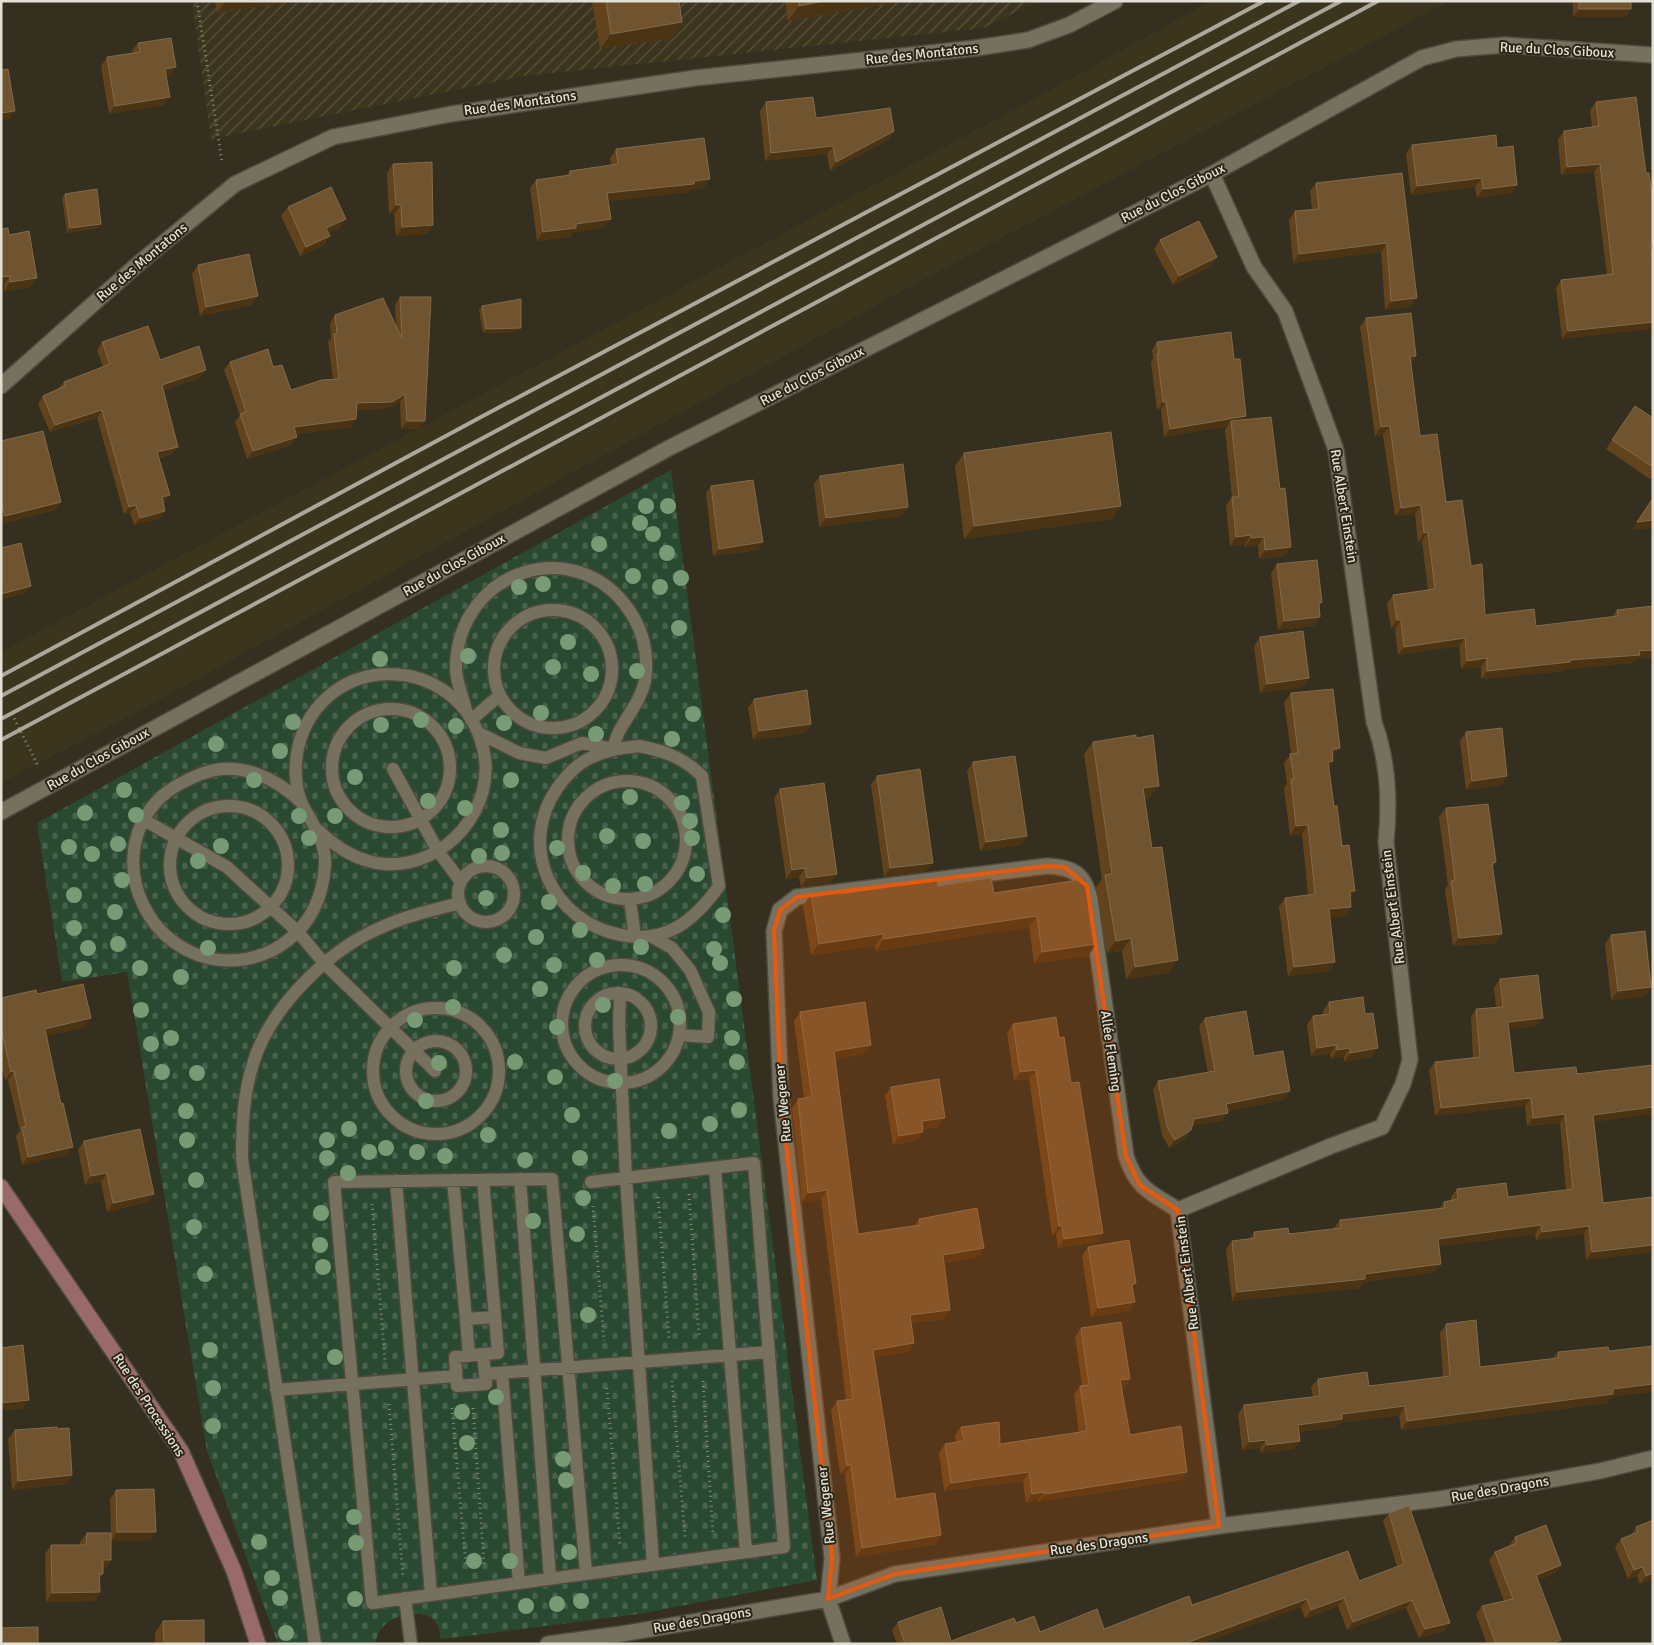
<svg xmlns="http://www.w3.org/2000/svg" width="1654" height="1645" viewBox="0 0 1654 1645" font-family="Signika,sans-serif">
	<defs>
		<pattern id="industrial-furrows" width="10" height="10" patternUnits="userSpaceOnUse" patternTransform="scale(1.25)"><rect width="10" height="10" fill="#3c351e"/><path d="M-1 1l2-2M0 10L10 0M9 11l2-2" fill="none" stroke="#58523e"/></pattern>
		<pattern id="cemetery-stones" width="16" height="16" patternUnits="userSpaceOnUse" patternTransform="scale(1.25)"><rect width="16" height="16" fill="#294930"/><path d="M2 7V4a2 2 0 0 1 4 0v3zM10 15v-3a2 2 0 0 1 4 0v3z" fill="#48634d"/></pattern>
	</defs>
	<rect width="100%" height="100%" fill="#342f1f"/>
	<!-- industrial -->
	<path fill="url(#industrial-furrows)" d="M192,1h846l-54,27 -461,48 -312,63z"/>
	<!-- built -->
	<path fill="#3c351e" d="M1211,1h239l-524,277 -778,428 -147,77v-131l1024,-548z"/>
	<!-- cemetery -->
	<path fill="url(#cemetery-stones)" d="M671,470l146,1110 -179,34 -170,22 -28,3c0,-5 0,-11 -3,-15 -13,-21 -59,-8 -61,18l-98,2 -71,-193 -80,-479 -65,10 -25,-159z"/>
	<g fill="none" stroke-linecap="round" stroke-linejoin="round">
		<defs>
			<path id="lane" d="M494 669a59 59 0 1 1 118 0a59 59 0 1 1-118 0Z
				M332 768a59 59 0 1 1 118 0a59 59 0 1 1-118 0Z
				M466,710c-3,-13 -10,-28 -10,-41 0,-102 127,-140 178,-51 11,19 14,42 11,63 -4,18 -15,31 -24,47 -4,6 -6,14 -8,21l-31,-6 -36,15 -27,-5 -40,-20
				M471,720l29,-25
				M639,746c26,5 45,12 63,30l17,110c-25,35 -53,58 -98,49 -69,-13 -105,-89 -63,-148 8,-11 18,-22 30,-28 17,-9 33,-11 51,-13z
				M393,769l45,82 23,31
				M568 840a59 59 0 1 1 118 0a59 59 0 1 1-118 0Z
				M302,803c-26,-25 -64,-44 -101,-29 -15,6 -28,12 -40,23 -63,61 -11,171 78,163 17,-2 34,-8 48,-19 25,-19 36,-45 38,-76 1,-23 -11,-39 -22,-59 -8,-16 -9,-40 -5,-58 23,-99 161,-98 185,0 15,59 -37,120 -98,116 -27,-2 -48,-16 -67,-34
				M170 865a59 59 0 1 1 118 0a59 59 0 1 1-118 0Z
				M144,820l83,47 71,65 26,31 111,108
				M458 894a28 28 0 1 1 56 0a28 28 0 1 1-56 0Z
				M630,900l5,37
				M654,938l18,10 18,22 19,42 -1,25 -29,-2
				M562 1024a59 59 0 1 1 118 0a59 59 0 1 1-118 0Z
				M620,993l-1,32 7,153 27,386
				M585 1026a33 33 0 1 1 66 0a33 33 0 1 1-66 0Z
				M373 1071a63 63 0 1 1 126 0a63 63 0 1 1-126 0Z
				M406 1071a30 30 0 1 1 60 0a30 30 0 1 1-60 0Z
				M715,1168l31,384
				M520,1179l30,399
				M453,1180l13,139
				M483,1180l12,137
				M396,1181l35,413
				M483,1354l3,30 -29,2 -2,-29z
				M469,1356l-3,-37 29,-2 3,36 -15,1
				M502,1373l17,210
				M485,1374l284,-22
				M276,1390l180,-14
				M586,1573l-34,-394 -218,3 38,421 412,-56 -30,-384 -163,19
				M405,1598l6,46
				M315,1644l-73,-485c0,-32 1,-64 11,-95 16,-55 75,-114 127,-136 25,-12 53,-18 80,-25"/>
			<path id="street" d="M1212,174l42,93 31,44 51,139 38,272c14,38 16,80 12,120l24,218 -7,24 -21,43 -51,19 -153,64 41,316
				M1,386l137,-122 97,-80 98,-47 118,-23 244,-36 281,-30 52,-8 41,-15 46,-24
				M1,812l668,-364 543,-274 210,-116 34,-9 49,-4 148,10
				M548,1644l73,-10 207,-35 67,-25 324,-48 221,-27 160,-28 53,-13
				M843,1644l-15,-45 4,-41 -51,-460 -7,-167 6,-21 17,-13 250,-31c25,1 37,7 43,33l36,257c11,33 24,36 52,54"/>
			<path id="secondary" d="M1,1187l180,264 53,120 24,73"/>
		</defs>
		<!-- lane casing -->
		<use href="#lane" stroke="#504b3e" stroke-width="15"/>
		<!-- street casing -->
		<use href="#street" stroke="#504b3e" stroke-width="18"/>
		<!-- secondary casing -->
		<use href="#secondary" stroke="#504b3e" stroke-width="18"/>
		<!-- path -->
		<path stroke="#8d897c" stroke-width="3" stroke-dasharray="1 4" stroke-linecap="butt" d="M197,1l25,161
			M12,714l26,52
			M689,1194l10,141
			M658,1197l11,141
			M372,1204l13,156
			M593,1206l11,135
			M672,1381l13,156
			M703,1381l10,153
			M607,1388l13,158
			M389,1404l14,173
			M452,1408l14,158
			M473,1408l11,156"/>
		<!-- lane -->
		<use href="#lane" stroke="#76715f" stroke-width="12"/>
		<!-- street -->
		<use href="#street" stroke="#76715f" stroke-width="15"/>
		<!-- secondary -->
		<use href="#secondary" stroke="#996b68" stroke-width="15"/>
		<!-- rail -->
		<path stroke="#aba79b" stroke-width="4" d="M1,676l480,-259 783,-416
			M1,696l1298,-695
			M1,719l1340,-718
			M1,740l1377,-739"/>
	</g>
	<!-- trees -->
	<g fill="#789b75">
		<circle cx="646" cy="506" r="8"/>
		<circle cx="668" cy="506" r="8"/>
		<circle cx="640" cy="523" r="8"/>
		<circle cx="653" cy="534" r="8"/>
		<circle cx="599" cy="544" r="8"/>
		<circle cx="667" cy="553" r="8"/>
		<circle cx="633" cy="576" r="8"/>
		<circle cx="681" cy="578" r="8"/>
		<circle cx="543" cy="584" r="8"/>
		<circle cx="519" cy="587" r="8"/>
		<circle cx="660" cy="587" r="8"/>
		<circle cx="679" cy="628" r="8"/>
		<circle cx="568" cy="642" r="8"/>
		<circle cx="468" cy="656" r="8"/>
		<circle cx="380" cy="659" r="8"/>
		<circle cx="553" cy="667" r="8"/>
		<circle cx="637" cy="671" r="8"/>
		<circle cx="591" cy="674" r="8"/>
		<circle cx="541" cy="713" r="8"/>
		<circle cx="693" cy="714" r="8"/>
		<circle cx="421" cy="720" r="8"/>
		<circle cx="293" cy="722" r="8"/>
		<circle cx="504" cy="723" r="8"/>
		<circle cx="381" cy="725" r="8"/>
		<circle cx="456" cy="726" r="8"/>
		<circle cx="596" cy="734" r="8"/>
		<circle cx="672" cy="739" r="8"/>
		<circle cx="216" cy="744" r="8"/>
		<circle cx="280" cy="751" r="8"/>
		<circle cx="355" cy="777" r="8"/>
		<circle cx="254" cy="780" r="8"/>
		<circle cx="511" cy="780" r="8"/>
		<circle cx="124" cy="790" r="8"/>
		<circle cx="630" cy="797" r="8"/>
		<circle cx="428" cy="801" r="8"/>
		<circle cx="682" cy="803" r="8"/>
		<circle cx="465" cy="808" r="8"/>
		<circle cx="85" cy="813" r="8"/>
		<circle cx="136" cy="815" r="8"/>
		<circle cx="299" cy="816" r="8"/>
		<circle cx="335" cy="816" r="8"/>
		<circle cx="690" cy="821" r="8"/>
		<circle cx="501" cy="830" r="8"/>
		<circle cx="607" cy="836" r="8"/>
		<circle cx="309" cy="838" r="8"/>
		<circle cx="692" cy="838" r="8"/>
		<circle cx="643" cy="841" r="8"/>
		<circle cx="118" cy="844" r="8"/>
		<circle cx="221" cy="846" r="8"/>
		<circle cx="69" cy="847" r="8"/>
		<circle cx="557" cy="848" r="8"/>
		<circle cx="502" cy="853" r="8"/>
		<circle cx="92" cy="854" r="8"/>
		<circle cx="479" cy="856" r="8"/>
		<circle cx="198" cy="861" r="8"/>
		<circle cx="583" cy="873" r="8"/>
		<circle cx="697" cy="874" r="8"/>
		<circle cx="122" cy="880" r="8"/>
		<circle cx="645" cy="884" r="8"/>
		<circle cx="613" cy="886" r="8"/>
		<circle cx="74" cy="895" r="8"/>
		<circle cx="486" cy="898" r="8"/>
		<circle cx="549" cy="902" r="8"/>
		<circle cx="115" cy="912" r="8"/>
		<circle cx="723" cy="915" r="8"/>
		<circle cx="74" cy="928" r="8"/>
		<circle cx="580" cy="930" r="8"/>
		<circle cx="536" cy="937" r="8"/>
		<circle cx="118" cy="944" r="8"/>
		<circle cx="641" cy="947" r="8"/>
		<circle cx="88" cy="948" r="8"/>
		<circle cx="208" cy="948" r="8"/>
		<circle cx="714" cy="949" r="8"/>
		<circle cx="504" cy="955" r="8"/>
		<circle cx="597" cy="960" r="8"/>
		<circle cx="720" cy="963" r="8"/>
		<circle cx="554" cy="965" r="8"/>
		<circle cx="140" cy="968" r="8"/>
		<circle cx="454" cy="968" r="8"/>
		<circle cx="84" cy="969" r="8"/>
		<circle cx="181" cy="977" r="8"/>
		<circle cx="540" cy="989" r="8"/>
		<circle cx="734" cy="999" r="8"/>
		<circle cx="603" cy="1005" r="8"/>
		<circle cx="453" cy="1007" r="8"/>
		<circle cx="141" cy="1010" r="8"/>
		<circle cx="678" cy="1017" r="8"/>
		<circle cx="415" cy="1020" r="8"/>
		<circle cx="557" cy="1027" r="8"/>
		<circle cx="171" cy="1038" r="8"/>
		<circle cx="732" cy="1038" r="8"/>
		<circle cx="151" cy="1044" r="8"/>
		<circle cx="515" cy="1062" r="8"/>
		<circle cx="737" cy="1062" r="8"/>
		<circle cx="439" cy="1063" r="8"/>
		<circle cx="162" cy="1072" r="8"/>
		<circle cx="197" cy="1073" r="8"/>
		<circle cx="555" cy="1077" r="8"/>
		<circle cx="615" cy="1081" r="8"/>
		<circle cx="426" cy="1101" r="8"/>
		<circle cx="739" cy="1110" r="8"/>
		<circle cx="186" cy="1111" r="8"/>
		<circle cx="572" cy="1115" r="8"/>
		<circle cx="710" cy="1124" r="8"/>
		<circle cx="349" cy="1129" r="8"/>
		<circle cx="669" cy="1131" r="8"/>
		<circle cx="488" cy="1135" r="8"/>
		<circle cx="187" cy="1140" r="8"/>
		<circle cx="327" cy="1140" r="8"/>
		<circle cx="386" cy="1148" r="8"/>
		<circle cx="369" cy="1152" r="8"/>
		<circle cx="417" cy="1152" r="8"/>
		<circle cx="445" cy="1156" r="8"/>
		<circle cx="327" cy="1158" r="8"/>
		<circle cx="580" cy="1158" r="8"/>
		<circle cx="525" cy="1160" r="8"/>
		<circle cx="348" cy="1173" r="8"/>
		<circle cx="196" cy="1180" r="8"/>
		<circle cx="583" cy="1198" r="8"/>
		<circle cx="321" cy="1213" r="8"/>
		<circle cx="533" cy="1221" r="8"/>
		<circle cx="194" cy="1227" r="8"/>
		<circle cx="577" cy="1234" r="8"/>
		<circle cx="320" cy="1245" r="8"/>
		<circle cx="323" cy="1267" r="8"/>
		<circle cx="205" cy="1274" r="8"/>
		<circle cx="588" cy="1315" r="8"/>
		<circle cx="210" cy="1350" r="8"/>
		<circle cx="335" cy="1357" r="8"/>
		<circle cx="213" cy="1388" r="8"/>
		<circle cx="496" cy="1397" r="8"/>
		<circle cx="462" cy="1412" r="8"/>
		<circle cx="213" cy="1426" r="8"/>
		<circle cx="467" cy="1443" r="8"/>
		<circle cx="563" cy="1459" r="8"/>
		<circle cx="566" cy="1480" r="8"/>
		<circle cx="354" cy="1517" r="8"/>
		<circle cx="259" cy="1542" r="8"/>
		<circle cx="356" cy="1543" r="8"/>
		<circle cx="569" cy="1552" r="8"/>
		<circle cx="474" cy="1561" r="8"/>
		<circle cx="510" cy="1561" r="8"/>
		<circle cx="272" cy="1578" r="8"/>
		<circle cx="280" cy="1598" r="8"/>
		<circle cx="355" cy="1599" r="8"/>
		<circle cx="581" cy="1601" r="8"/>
		<circle cx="557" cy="1604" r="8"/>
		<circle cx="526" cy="1606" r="8"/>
		<circle cx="286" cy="1633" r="8"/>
	</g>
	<!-- wall -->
	<path fill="#63431b" d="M215,1h81l-79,12z
		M592,1h87l-7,37 -72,11z
		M785,1h119l-116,20z
		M1573,1h58l-6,16h-52z
		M138,43l32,33h-4l-2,29 -55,9 -8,-48 6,-9 26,-4 -1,-2z
		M766,102l50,16 78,13 -6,9 -58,31 -3,-17 -62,7 -5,-50z
		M1596,102l50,71 7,32v44l-91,90 -6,-51 5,-8 46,-5 -13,-103 -33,3 -3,-36 6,-8 28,-4 -2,-17z
		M1412,145l85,3 14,45 -34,5 -2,-11 -64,8 -5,-41z
		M616,149l88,39 -13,1 -3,3 -80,9 3,18 -6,8 -31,5 -4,5 -33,4 -7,-53 6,-8 30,-4 4,-5 41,-6 -1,-7z
		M393,164l40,61 -6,9 -31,2 -2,-22h-5l-2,-41z
		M1402,173l9,133 -26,4 -4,-58 -88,11 -4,-43 6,-9 17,-2 -2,-18 6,-8z
		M65,194l36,30 -3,4 -31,5 -5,-35z
		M288,207l52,21 -11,5 -5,12 -24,11 -19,-40z
		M9,235l21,52 -26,4v-6z
		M1160,240l57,17 -6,9 -38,19 -19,-36z
		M198,265l54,40 -52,11 -8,-42z
		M400,297l20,132h-19l-1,-27 -14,7 -30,1 -5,17 -55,7 1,3 -6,8 -44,14 -12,-37 5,-7 -16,-45 6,-8 61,28 42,-11 -5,-37 3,-4 -1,-15 5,-8 61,10 -1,-20z
		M482,306l36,26 -35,1 -4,-23z
		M1366,318l50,38 -5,8 9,72 51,130 14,49 51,11 76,-9 5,-7 19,49 -2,4 -68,6 -2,2 -83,8v-12l-20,2 -2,-23 -61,9 -3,-26h-4l-4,-25 6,-9 35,-5 -6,-49 -4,1 -3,-28 -20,2 -12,-81 -8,1 -15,-109z
		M102,342l58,18 40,18 -37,12 9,64 -13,4 5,45h-1l2,8 -5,7 -26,7 -4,-12 -6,1 -27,-96 -47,14 -12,-28 5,-8 16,-8 5,-6 39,-15 -6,-17z
		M1157,342l77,17 12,57 -3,4 42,136 -26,3 -1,-14 -13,2v-3l-15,2 -4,-40 6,-9 -7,-67 2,-4 -63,11 -3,-27h-4l-6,-48 2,-3 -1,-9z
		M1635,406l18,12v58l-3,3 -44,-30z
		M1,441l60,61 -6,8 -54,14z
		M964,453l157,53 -9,13 -148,20 -9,-73z
		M820,476l88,31 -6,9 -83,11 -5,-43z
		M711,486l47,64 -45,6 -7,-63z
		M1277,564l45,38 -3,4 -5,20 -36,4 -7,-57z
		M1260,637l49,41 -6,9 -43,6 -6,-47z
		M1291,693l42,64v4l-4,7 5,38 8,40 13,45 -5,7 1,9 -6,9 -15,1 5,45 -6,9 -41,5 -9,-69 6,-9 23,-3 -6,-61 -12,1 -6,-47 3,-4 -3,-21 7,-9 -7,-52z
		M754,699l57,25 -6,9 -52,7 -5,-32z
		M1466,732l41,44 -6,9 -35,5 -6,-49z
		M1093,742l57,56 -5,1 24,174 -43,6 -4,-28 -15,2 -11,-66 6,-8 -18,-125z
		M973,762l54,74 -6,9 -41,6 -13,-80z
		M877,776l50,95 -43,6 -13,-92z
		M780,789l51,94 -30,4 -2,-10 -13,2 -12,-81z
		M1446,808l50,54 -3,4 3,77 -43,3 -8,-56 3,-5 -9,-68z
		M938,886l56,7 102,51 -8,12 -54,7 -5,-36 -153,24 -1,-5 -64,9 -8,-49 8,-12h31z
		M1611,935l40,52 -6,9 -34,4 -6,-56z
		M1500,979l37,47 -28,3 5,44 63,1 17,48 9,81 50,-6v55l-67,8 -2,-26 -48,6 -1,-6 -96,12 -4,26 -71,10 -4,6 -128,13 -6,-52 6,-8 18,-2 4,-7 35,2 45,-5v-1l6,-8 100,-12 4,-6 7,-2v-3l6,-8 51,8 58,-7 -6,-67 -33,3 -2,-20 -90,10 -6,-46 6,-8 38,-4 -2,-41 5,-8 20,-2 -2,-19z
		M37,994l48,33 -39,9 21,119 -45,10 -6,-29 4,-5 -12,-51h-3l-4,-16v-66z
		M1329,1002l43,55 -28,5v-6l-13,3 -1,-5 -19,2 -4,-31 6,-9 10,-1v-4z
		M800,1012l65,42 -30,5 23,175 56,-8 5,-7 65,29 -6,9 -34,6v56l-33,4 3,20 -6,9 -34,5 22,142 45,36 -6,9 -79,13 -11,-83h-5l-9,-64 6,-9 9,-1 -25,-201 -19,3 -10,-94 6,-9 6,-1 -10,-77z
		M1205,1018l49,38 30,44 -57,11 -5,10 -30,5 -1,4 -6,9 -16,9 -7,-13 -9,-45 5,-9 50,-8 -9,-47z
		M1013,1024l46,14 12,45 32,150 -6,9 -39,6 -2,-13h-4l-23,-156 -15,2 -7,-48z
		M891,1087l48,40 -16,2 -6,12 -24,4 -8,-49z
		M84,1141l70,53 -6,8 -41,10 -6,-30 -16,3 -7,-35z
		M1088,1247l45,41 -4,23 -38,6 -9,-61z
		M1446,1324l34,43 73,-9 5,-6 54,45 -5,6 -206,27 -2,-15 -60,8 -4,4 -36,5 1,9 -6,8 -33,4 -1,-5 -18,2 -4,-36 6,-9 69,-8 -2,-10 7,-8 51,7 74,-9 -3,-44z
		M1081,1328l49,51 -6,8 -2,1 8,47 57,37 -6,8 -143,22v-2l-12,3 -3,-22 -79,10 -5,-38 6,-9 11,-2 -1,-7 6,-8 39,17 79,-12 -5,-37 6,-9h2l-7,-49z
		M15,1430l57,45 -6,9 -54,6 -4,-51z
		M116,1490l34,51h-39v19l-6,9h-2v5l-4,5 1,13 -6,9 -48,1 -1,-48 6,-9h29v-3l7,-9h24l-1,-34z
		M1389,1513l55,118 -25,7 -13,-30 -59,22 -9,-24 -33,13 -4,-12 -101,37h-303l-5,-14 6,-8 53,19 65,-18 24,9 64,-3 88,-24 167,-24 38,-14 -14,-46z
		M1653,1520v59l-13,5 -3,-8 -9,3 -13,-32 6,-8 10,-4 5,-8z
		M1515,1537l46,28 -6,8 -17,7 20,64h-71l-11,-30 6,-8 22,-5 -15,-41 6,-8 14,-6z
		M163,1621l41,23h-49v-11z"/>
	<!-- shaded-wall -->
	<path fill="#4a3414" d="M225,1h71l-79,12z
		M824,1h80l-116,20 11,-15z
		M1579,9h52l-6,8h-52z
		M682,22l-10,16 -72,11 11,-15z
		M176,67l-6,9 -11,1 6,-8z
		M170,97l-6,8 -55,9 6,-8z
		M15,111l-6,9 -8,1v-8z
		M894,131l-6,9 -58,31 6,-9z
		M833,146l-6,8 -62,7 6,-8z
		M1600,164l-6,8 -33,3 6,-8z
		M1482,178l-7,9 -64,8 6,-9z
		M710,179l-6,9 -13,1 -3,3 -87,10 6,-9z
		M1517,185l-6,8 -34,5 6,-9z
		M396,205h5l-7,9h-5z
		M346,219l-6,9 -20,9 6,-9z
		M611,219l-6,8 -31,5 -4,5 -33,4 6,-9 33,-8z
		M101,224l-3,4 -31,5 3,-5z
		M433,225l-6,9 -31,2 6,-9z
		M330,236l-6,9 -24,11 6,-9z
		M1387,243l-6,9 -88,11 6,-9z
		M1650,243h3v6l-1,2 -8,1z
		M1217,257l-6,9 -38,19 6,-9z
		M10,276l-6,9h-3v-8z
		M37,278l-7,9 -26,4 6,-9z
		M258,296l-6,9 -52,11 6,-9z
		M1417,298l-6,8 -26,4 6,-9z
		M1653,322v7l-91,10 6,-8z
		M521,328l-3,4 -35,1 3,-4z
		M1410,356h6l-6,8z
		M206,370l-6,8 -44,15 6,-8z
		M405,394l-5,8 -14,7 -34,1 5,-7z
		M1163,402h3l-5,8h-4z
		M102,410l-5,8 -47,14 5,-7z
		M1246,416l-6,8 -9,-3 -4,5 -63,11 6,-8z
		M356,419l-5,8 -63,8 6,-8z
		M407,421h18l-5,8h-19z
		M1390,426l-7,9 -8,1 6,-9z
		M297,437l-6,8 -44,14 6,-8z
		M178,447l-6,7 -20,5 5,-7z
		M170,495l-6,8 -8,2 6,-8z
		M61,502l-6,8 -54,14v-3l4,-5z
		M136,505l-6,8 -6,1 5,-7z
		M1421,505l-6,9 -20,2 6,-8z
		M1121,506l-9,13 -148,20 10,-13z
		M908,507l-6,9 -83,11 7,-9z
		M165,511l-5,7 -26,7 6,-7z
		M1653,520v8l-22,2 6,-8z
		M1428,532l-6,9 -4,1 6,-9z
		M1251,535l-6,9 -15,2 6,-9z
		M1264,537l-6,8 -13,2 6,-9z
		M763,542l-5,8 -45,6 6,-7z
		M1291,547l-6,9 -26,3 6,-9z
		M31,586l-6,8 -24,6v-6z
		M1320,617l-6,9 -36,4 6,-9z
		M1397,620h4l-6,9h-4z
		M1465,638l-6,8 -61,9 6,-8z
		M1653,650v8l-17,1 -2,4 -68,6 -2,2 -83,8 6,-8z
		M1487,658l-6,9 -20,2 6,-8z
		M1309,678l-6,9 -43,6 7,-9z
		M811,724l-6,9 -52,7 6,-9z
		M1340,748l-7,9 -8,2 7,-9z
		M1333,761l-6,9 1,-8z
		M1507,776l-6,9 -35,5 6,-9z
		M1159,786l-9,12 -16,2 9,-12z
		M1308,825l-6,9 -12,1 6,-9z
		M1027,836l-6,9 -41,6 6,-9z
		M933,863l-6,8 -43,6 6,-9z
		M805,868l-6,9 -13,2 6,-9z
		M837,874l-6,9 -30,4 6,-9z
		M1350,891h5l-6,8z
		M1351,907l-6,9 -22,2 6,-9z
		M1037,916l-8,11 -153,24 8,-12z
		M883,934l-8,12 -64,9 8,-11z
		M1502,934l-6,9 -43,3 6,-8z
		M1131,938l-9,13 -15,2 9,-12z
		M1096,944l-8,12 -54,7 8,-11z
		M1178,960l-9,13 -43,6 9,-12z
		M1335,962l-6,9 -41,5 6,-9z
		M1651,987l-6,9 -34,4 7,-9z
		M91,1018l-6,9 -46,11 6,-9z
		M1543,1018l-6,8 -34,4 5,-8z
		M871,1045l-6,9 -37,6 6,-9z
		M1336,1045l-6,9 -19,2 6,-8z
		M1350,1048l-6,8 -13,3 6,-9z
		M1378,1048l-6,9 -28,5 6,-9z
		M1036,1070l-7,9 -15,2 6,-9z
		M14,1071l-6,9h-3l6,-8z
		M1290,1091l-6,9 -63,12 5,-8z
		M1531,1098l-6,8 -90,10 6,-8z
		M1653,1107v7l-66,9 6,-8z
		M1228,1113l-6,8 -34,6 6,-8z
		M1565,1114l-5,9 -33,3 6,-8z
		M945,1118l-6,9 -23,3 6,-9z
		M1191,1130l-6,9 -16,9 6,-8z
		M923,1132l-6,9 -24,4 6,-9z
		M73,1147l-6,8 -45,10 6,-8z
		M107,1173l-6,9 -16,3 6,-9z
		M827,1190l-6,9 -19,3 6,-9z
		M154,1194l-6,8 -41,10 6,-9z
		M1541,1225l-6,9 -103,13 6,-8z
		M1059,1226h3l-6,9h-4z
		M1589,1226l-5,8 -48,6 6,-8z
		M1103,1233l-6,9 -39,6 6,-9z
		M1653,1245v7l-67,8 6,-8z
		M984,1248l-6,9 -41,7 6,-9z
		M1441,1264l-6,8 -71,10 -4,6 -128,13 5,-9z
		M1135,1302l-6,9 -38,6 7,-9z
		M950,1310l-6,9 -40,5 6,-9z
		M914,1343l-6,9 -41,6 6,-8z
		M1130,1379l-6,8 -10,2 6,-9z
		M1653,1384v8l-41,5 -5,6 -206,27 6,-9 206,-32z
		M29,1400l-6,9 -22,2v-8z
		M1405,1406l-6,9 -60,8 -4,4 -43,6 6,-8 44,-11z
		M1266,1440l-6,8 -18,2 7,-8z
		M1300,1441l-6,8 -33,4 6,-8z
		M851,1465l-6,9h-5l7,-8z
		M1029,1472l-6,9 -79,10 7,-8z
		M1187,1472l-6,8 -143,22 7,-8z
		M72,1475l-6,9 -54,6 6,-9z
		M1044,1492l-6,8 -12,3 6,-9z
		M117,1532h39l-6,9h-39z
		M941,1535l-6,9 -79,13 6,-9z
		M103,1560h8l-6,9 -8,-1z
		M1561,1565l-6,8 -25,10 6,-8z
		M1643,1567l-6,9 -9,3 6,-9z
		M1653,1573v6l-13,5 6,-8z
		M100,1592l-6,9 -48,1 6,-9z
		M1344,1598l-6,8 -33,13 6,-9z
		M1307,1599l-6,8 -101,37h-17z
		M1412,1600l-6,8 -59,22 6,-8z
		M1450,1623l-6,8 -25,7 6,-9z
		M1561,1640l-3,4h-7z"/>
	<!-- building -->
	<path fill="#70542f" stroke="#826a49" d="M606,1h73l3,21 -71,12z
		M799,1h25l-25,5z
		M1579,1h52v8h-52z
		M171,38l5,29 -11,2 5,28 -55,9 -8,-49 33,-5 -2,-9z
		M8,69l7,42 -14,2v-43z
		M813,97l3,21 74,-10 4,23 -58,31 -3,-16 -62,7 -5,-51z
		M1636,97l10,76h3l4,32v38h-3l3,24v55l-85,9 -7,-51 52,-6 -13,-110 -33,3 -3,-36 35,-5 -3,-24z
		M1496,135l1,13 16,-2 4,39 -34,4 -1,-11 -65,8 -5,-41z
		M704,138l6,41 -16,2v3l-87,9 4,26 -35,5v4l-33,4 -7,-52 34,-5v-4l48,-7 -2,-15z
		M432,162l1,63 -31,2 -1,-22h-5l-3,-41z
		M1402,173l15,125 -26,3 -4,-58 -88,11 -4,-43 24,-2 -3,-26z
		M331,187l15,32 -20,9 4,8 -24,11 -18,-40z
		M97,189l4,35 -31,4 -5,-34z
		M1199,221l18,36 -38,19 -19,-36z
		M8,228l1,7 20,-4 8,47 -27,4v-6l-9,1v-48z
		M249,254l9,42 -52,11 -8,-42z
		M400,297h31l-6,124h-18l-2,-27 -13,8 -35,1 -1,16 -62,8 3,10 -44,14 -13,-37 6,-2 -16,-50 38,-13 5,18 9,-2 9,25 31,-10 17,-1 -5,-45 3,-1 -2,-18 48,-17 19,41z
		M521,299v29l-35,1 -4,-23z
		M1411,313l5,43h-6l10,80 17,-2 9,68 16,-2 9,66 11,-2 3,51 49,-6 2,17 82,-10 -1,-6 36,-4v44l-14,1 1,4 -70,5v2l-83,9v-13l-20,3 -2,-23 -61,9 -3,-27h-4l-4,-25 42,-6 -7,-57 -4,1 -3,-28 -20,3 -11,-82 -9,1 -15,-109z
		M148,326l12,34 39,-14 7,24 -44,15 16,62 -21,5 13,43 -8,2 3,14 -25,7 -4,-13 -7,2 -27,-97 -47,15 -12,-29 22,-10 -1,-4 46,-18 -8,-22z
		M1231,332l3,27h6l6,57 -76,13 -4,-27h-3l-6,-48h2l-2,-12z
		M1635,406l18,12v49l-41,-27z
		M1271,417l9,72 5,-1 6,59 -26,3 -1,-13 -13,1v-3l-15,2 -4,-40h7l-8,-76z
		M43,431l18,71 -56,14 -4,-15v-60z
		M1111,432l10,74 -147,20 -10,-73z
		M903,464l5,43 -82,11 -6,-42z
		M753,480l10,62 -44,7 -8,-63z
		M1653,498v22l-16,2z
		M21,543l10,43 -30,8v-46z
		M1317,560l5,42 -3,1 1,14 -36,4 -7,-57z
		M1303,631l6,47 -42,6 -7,-47z
		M1333,689l7,59 -8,2 1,11 -5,1 6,44h3l5,40 7,-1 6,46h-5l1,16 -22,2 6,53 -41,5 -9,-69 30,-4 -7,-69 -12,1 -5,-47h3l-4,-25 8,-1 -7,-60z
		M807,690l4,34 -52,7 -5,-32z
		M1502,728l5,48 -35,5 -6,-49z
		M1136,735v3l17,-3 6,51 -16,2 9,60 10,-1 16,113 -43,7 -4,-29 -15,3 -11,-66 7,-1 -19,-132z
		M1015,756l12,80 -41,6 -13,-80z
		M920,769l13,94 -43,5 -13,-92z
		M824,783l13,91 -30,4 -2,-10 -13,2 -12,-81z
		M1488,804l8,58 -4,1 10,71 -43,4 -8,-57 4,-1 -9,-72z
		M991,878l3,15 91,-14 11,65 -54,8 -5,-36 -153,23 -1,-5 -64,10 -8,-50 30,-3 1,3 95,-15 1,7z
		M1645,931l6,56 -33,4 -7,-56z
		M1538,975l5,43 -35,4 6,51 62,-6 1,7 76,-9v42l-60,8 10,88 50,-6v48l-61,7 -3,-26 -47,6 -1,-7 -103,14 3,25 -76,10v5l-128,13 -5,-51 23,-3 -1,-6 34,-4 1,6 52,-6 -1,-8 105,-12 -1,-6 14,-3 -1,-10 49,-6 2,14 65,-8 -8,-75 -32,4 -2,-20 -90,10 -6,-46 45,-5 -4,-48 27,-2 -3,-28z
		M83,984l8,34 -46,11 16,75 2,-1 10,44 -45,10 -6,-30h4l-12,-56 -3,1 -10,-45v-29l35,-8 1,4z
		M1363,997l2,17 8,-1 5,35 -28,5v-5l-13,2 -1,-5 -19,3 -4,-32 17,-2 -1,-12z
		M865,1002l6,43 -37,6 24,183 62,-9 -1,-6 58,-11 7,40 -41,7 7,55 -40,5 4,28 -41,7 23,149 39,-6 6,42 -79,13 -11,-83 -4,1 -10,-65 16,-2 -26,-209 -19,3 -10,-94 14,-2 -12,-85z
		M1246,1011l8,45 29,-5 7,40 -64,13 2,9 -34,6 -3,11 -16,10 -8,-13 -9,-46 57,-10 -10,-53z
		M1056,1017l3,21 5,-1 7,46 8,-1 24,151 -39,6 -2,-13h-3l-23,-156 -16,2 -7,-48z
		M939,1079l6,39 -23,3 1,11 -24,4 -8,-49z
		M140,1129l14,65 -41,9 -6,-30 -16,3 -7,-35z
		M1129,1240l7,43 -4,2 3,17 -37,6 -10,-61z
		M1476,1320l4,47 79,-9 -1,-6 50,-5 1,4 44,-5v38l-40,5v5l-206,27 -2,-15 -63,8v5l-44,6 2,16 -33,4 -1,-5 -17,2 -5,-37 76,-9 -2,-17 49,-7 2,14 81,-10 -4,-52z
		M1121,1322l9,57 -10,1 10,55 51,-9 6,46 -142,22 -1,-2 -12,2 -3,-22 -78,11 -6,-39 19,-3 -3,-14 38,-5 1,22 87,-13 -7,-45 9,-1 -8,-57z
		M23,1345l6,55 -28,3v-55z
		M57,1427v2l12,-1 3,47 -54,6 -3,-51z
		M154,1489l2,43h-39l-1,-42z
		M1409,1506l41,117 -25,6 -13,-29 -59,22 -9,-24 -33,12 -4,-11 -124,45h-278l-7,-22 43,-15 10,34 63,-23 2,5 18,-7 6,16 57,-23 7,20 85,-33 3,9 156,-54 11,30 45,-17 -15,-51z
		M1653,1520v53l-7,3 -3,-9 -9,3 -13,-31 17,-7 -2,-5z
		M1546,1525l15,40 -25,10 25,65 -10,4h-55l-14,-38 31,-7 -18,-47 22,-9 -2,-6z
		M87,1533h24v27h-8v14h-4l1,18 -48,1 -1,-48h35z
		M204,1620v24h-40l-1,-23z
		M38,1627v17h-37v-16z"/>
	<!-- marked area -->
	<path fill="#e8590c" fill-opacity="0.2" stroke="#e8590c" stroke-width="4" stroke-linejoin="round" d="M1047,866l18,1 22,19 39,270 14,29 38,25 41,316 -324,48 -67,25 4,-41 -51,-460 -7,-167 6,-21 17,-13z"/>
	<g text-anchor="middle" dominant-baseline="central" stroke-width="4" stroke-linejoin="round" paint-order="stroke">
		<!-- street labels -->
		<g font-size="14" fill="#e3e0d6" stroke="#2a2515">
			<text transform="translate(1557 50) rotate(3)">Rue du Clos Giboux</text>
			<text transform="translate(922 54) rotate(-6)">Rue des Montatons</text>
			<text transform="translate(520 103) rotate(-8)">Rue des Montatons</text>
			<text transform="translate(1173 193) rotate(-27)">Rue du Clos Giboux</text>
			<text transform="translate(142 262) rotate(-40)">Rue des Montatons</text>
			<text transform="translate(812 376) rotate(-27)">Rue du Clos Giboux</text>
			<text transform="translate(1344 506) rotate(81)">Rue Albert Einstein</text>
			<text transform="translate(454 565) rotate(-29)">Rue du Clos Giboux</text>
			<text transform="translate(98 759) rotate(-29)">Rue du Clos Giboux</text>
			<text transform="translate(1393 907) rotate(-97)">Rue Albert Einstein</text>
			<text transform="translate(1111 1051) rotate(82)">Allée Fleming</text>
			<text transform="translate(783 1103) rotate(-95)">Rue Wegener</text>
			<text transform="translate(1187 1273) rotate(-97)">Rue Albert Einstein</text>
			<text transform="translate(149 1405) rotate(57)">Rue des Processions</text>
			<text transform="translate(1500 1489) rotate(-10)">Rue des Dragons</text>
			<text transform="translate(826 1505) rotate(-96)">Rue Wegener</text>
			<text transform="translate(1099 1544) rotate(-8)">Rue des Dragons</text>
			<text transform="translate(702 1620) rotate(-10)">Rue des Dragons</text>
		</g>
	</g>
	<!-- border -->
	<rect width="1654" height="1645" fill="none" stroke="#e3e0d6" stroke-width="5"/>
</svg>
